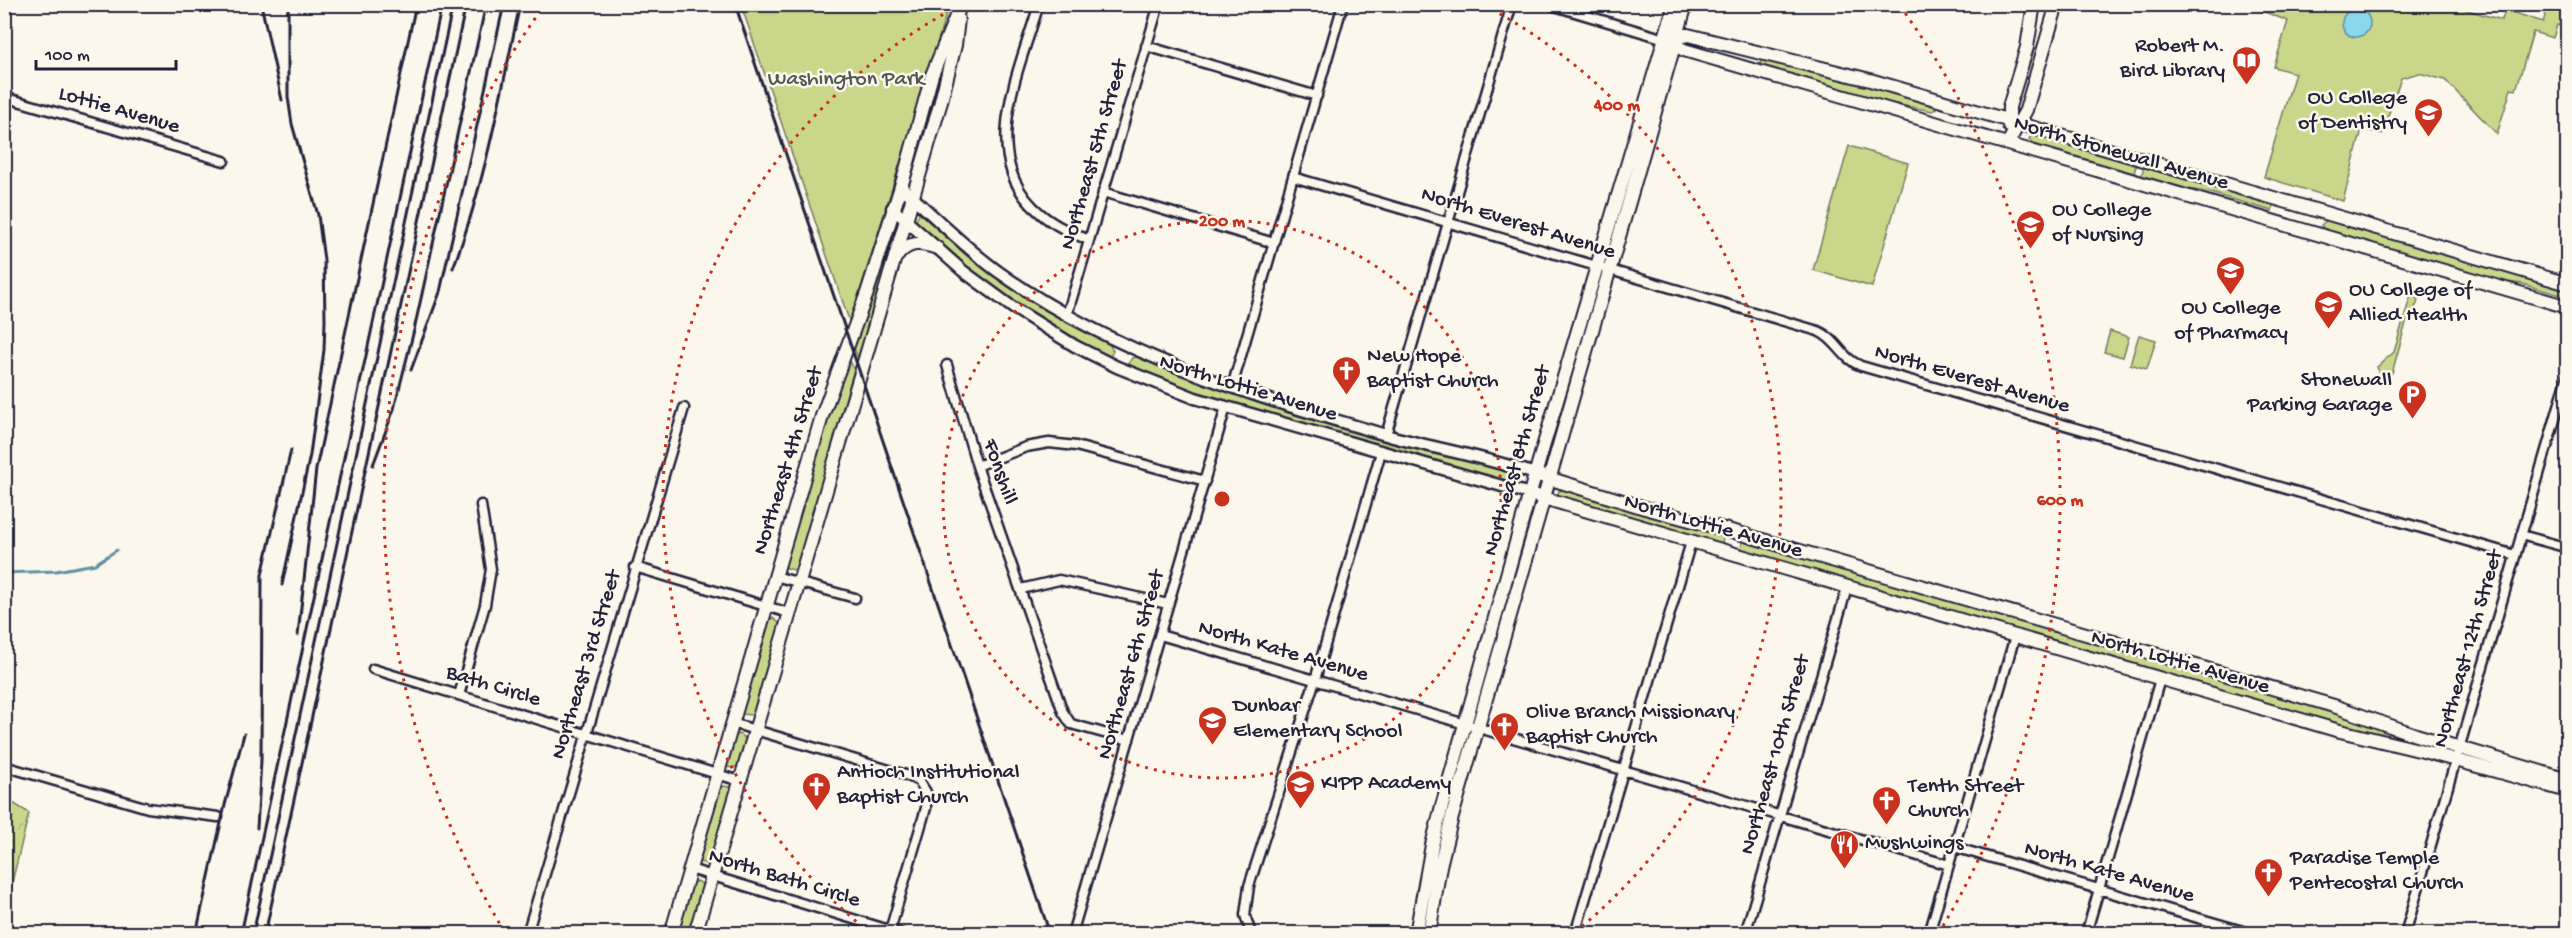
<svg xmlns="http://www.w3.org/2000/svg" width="2572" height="938" viewBox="0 0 2572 938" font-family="'Gochi Hand',sans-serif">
	<defs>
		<pattern id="forest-crowns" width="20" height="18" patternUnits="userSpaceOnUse" patternTransform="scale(1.5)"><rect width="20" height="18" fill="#cad78b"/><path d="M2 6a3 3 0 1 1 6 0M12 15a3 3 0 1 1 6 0" fill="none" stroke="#adb879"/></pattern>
	</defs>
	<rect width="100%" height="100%" fill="#fbf7ec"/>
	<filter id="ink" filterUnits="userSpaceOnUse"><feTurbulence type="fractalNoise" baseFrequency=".0167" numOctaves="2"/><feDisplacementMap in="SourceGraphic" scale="12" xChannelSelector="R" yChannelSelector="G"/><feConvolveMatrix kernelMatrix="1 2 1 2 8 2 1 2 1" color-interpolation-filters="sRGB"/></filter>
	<g filter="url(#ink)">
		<!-- green -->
		<path fill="#cad78b" stroke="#767c63" stroke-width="1.5" d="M741,5h208l-99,318z
			M2246,5h204l52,15 3,-10 38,12 6,-17h18v23l-10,-3 -4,13 -20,-6 -17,58 -5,-1 -14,45 -52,-54 -26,-7 -18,5 -19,56 -20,-5 -19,72 -79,-24 31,-104 -21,-6 14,-46z
			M1766,58l168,47 2,4 -4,2 -57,-11 -115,-34 1,-5z
			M2032,135l105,28 -4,13 -98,-30 -6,-7z
			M1849,146l59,17 -36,124 -59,-17z
			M2144,166l130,38 -2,7 -65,-19 -33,-5 -33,-9z
			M919,214l5,2 43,40 21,15 120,71 5,9 -3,6 -9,-1 -113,-68 -73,-66z
			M895,220l3,1 1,4 -41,133 -4,-10z
			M2327,220l240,70v7l-44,-13 -30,-4 -168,-50 -4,-5z
			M2414,296l4,4 -1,4 -11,19 -14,50 -7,5 -5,-2 -3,-9 17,-15 16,-54z
			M2110,331l19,6 -6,20 -19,-5z
			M2139,335l17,5 -9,29 -17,-5z
			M1139,356l377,117 4,3 -1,5 -5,2 -80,-23 -35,-6 -165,-47 -103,-37 -3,-6 4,-6z
			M849,358l5,12 -57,197 -4,3 -6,-2 -3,-4 40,-138z
			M1564,490l80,24 75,17 4,6 -1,7 -7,2 -159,-48 3,-7z
			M1750,539l593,173 106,38 -1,3 -110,-26 -597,-177 1,-8z
			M773,618l7,6 -27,91 -12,-1 26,-94z
			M739,734l7,5 -7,26 -6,3 -6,-1 -1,-4 8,-26z
			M724,786l5,1 2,5 -20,68 -5,4 -6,-2 -2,-4 20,-69z
			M697,881l4,2 2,5 -13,45 -14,1 14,-50z"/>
		<!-- forest -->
		<path fill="url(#forest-crowns)" stroke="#767c63" stroke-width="1.5" d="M5,798l24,15 -24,98z"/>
		<!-- water -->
		<path fill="#8bd8ea" stroke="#618fa4" stroke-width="1.5" d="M2342 23a14 14 0 1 1 28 0a14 14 0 1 1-28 0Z"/>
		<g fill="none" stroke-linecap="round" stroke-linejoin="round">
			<!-- stream -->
			<path stroke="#618fa4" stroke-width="3" d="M4,573l52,-2 39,-7 22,-14"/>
			<defs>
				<path id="minor" d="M1039,4c-19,65 -64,157 2,210 14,12 31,19 48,26
					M1548,4l117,35
					M1146,46l171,50
					M4,97l220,64
					M1293,177l525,154c19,8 24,28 43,35l654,189
					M1103,192l171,51
					M1067,315l92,-311
					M947,365l30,101 86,246 8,12 58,16
					M1232,387l111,-383
					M1386,435l126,-431
					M977,466l49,-19 23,-4 27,3 129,35
					M2521,535l47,13
					M635,567l154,46
					M775,576l80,22
					M1021,589l38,-9 109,24
					M1160,635l789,230
					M373,669l367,112
					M459,695l26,-90 6,-36 -10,-64
					M732,723l174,52 13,6 7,11v16l-37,126
					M4,766l144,42 70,9
					M1954,847l299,87
					M690,869l212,65
					M527,934l157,-526
					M1072,934l154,-527
					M1251,934l-6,-19 4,-29 66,-206 66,-228
					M1575,934l116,-392
					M1745,934l102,-346
					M1929,934l86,-298
					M2086,934l74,-255
					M2405,934l163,-559
					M2565,934l3,-9"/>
				<path id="tertiary" d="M900,186c32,28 62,59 96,84 117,85 253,125 390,165 50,14 101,22 149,39
					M892,208l71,63 49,36 63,39 42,21 78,31 335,96"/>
				<path id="secondary" d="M1672,38l16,-3 182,45 698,204
					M1668,41l16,9 884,257
					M2009,126v-19l18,-60 7,-43
					M2008,143l18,-33 31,-106
					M897,256c11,-15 24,-14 40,-8
					M1535,474l110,34 90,24 599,174 82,29 152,45
					M1530,494l806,236 87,21 145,40
					M671,934l151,-518 45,-123 37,-116 28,-102 29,-71
					M695,934l245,-829 15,-60 3,-26
					M1416,934l16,-89 10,-39 97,-345 136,-457
					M1429,934l11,-68 12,-49 234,-813"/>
			</defs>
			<!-- minor casing -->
			<use href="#minor" stroke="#22223b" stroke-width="13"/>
			<!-- tertiary casing -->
			<use href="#tertiary" stroke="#22223b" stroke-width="15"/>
			<!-- secondary casing -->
			<use href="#secondary" stroke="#22223b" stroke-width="16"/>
			<!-- minor -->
			<use href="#minor" stroke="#fbf7ec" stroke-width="8"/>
			<!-- tertiary -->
			<use href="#tertiary" stroke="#fbf7ec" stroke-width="10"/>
			<!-- secondary -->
			<use href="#secondary" stroke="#fbf7ec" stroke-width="12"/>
			<!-- rail -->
			<path stroke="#22223b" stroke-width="3" d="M261,4l21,96
				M735,4l315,930
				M453,268c32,-84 48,-175 67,-264
				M411,370l29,-78 64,-288
				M373,465l21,-56 20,-79 72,-326
				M282,585l28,-130 14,-105 1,-30 -1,-60 -6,-45 -26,-91 -4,-27v-93
				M298,635l18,-166 100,-465
				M257,828l4,-67 1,-186 29,-125
				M196,934l29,-129 19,-71
				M241,934l201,-930
				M253,934l200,-930
				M265,934l201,-930"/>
		</g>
	</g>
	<!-- distance rings -->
	<g fill="none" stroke="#c8321e" stroke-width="3" stroke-dasharray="3 6">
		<circle cx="1222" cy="499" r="279"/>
		<path d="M870 933A559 559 0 0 1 960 5M1484 5A559 559 0 0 1 1574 933"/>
		<path d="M504 931A838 838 0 0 1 544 6M1900 6A838 838 0 0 1 1940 931"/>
	</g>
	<!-- icons -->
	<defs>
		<symbol id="library-pin" viewBox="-11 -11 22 30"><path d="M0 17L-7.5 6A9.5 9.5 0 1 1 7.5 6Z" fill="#c8321e" stroke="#fbf7ec"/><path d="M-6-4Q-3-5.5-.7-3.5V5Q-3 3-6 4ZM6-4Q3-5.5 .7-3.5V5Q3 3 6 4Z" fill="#fff"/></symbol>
		<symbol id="university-pin" viewBox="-11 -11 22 30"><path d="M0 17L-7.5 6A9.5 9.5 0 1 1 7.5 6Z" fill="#c8321e" stroke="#fbf7ec"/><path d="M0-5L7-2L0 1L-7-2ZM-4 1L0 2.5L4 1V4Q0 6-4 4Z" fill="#fff"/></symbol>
		<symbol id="church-pin" viewBox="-11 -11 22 30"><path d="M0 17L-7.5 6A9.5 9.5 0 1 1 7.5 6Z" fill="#c8321e" stroke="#fbf7ec"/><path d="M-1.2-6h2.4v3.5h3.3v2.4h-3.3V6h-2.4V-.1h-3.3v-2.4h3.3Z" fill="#fff"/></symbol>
		<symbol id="parking-pin" viewBox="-11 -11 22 30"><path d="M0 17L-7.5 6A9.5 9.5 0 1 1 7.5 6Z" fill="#c8321e" stroke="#fbf7ec"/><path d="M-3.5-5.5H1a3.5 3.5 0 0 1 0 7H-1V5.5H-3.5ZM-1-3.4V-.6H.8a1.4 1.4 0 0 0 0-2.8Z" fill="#fff"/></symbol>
		<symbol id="school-pin" viewBox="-11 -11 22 30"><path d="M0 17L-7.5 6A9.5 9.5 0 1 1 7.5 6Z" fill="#c8321e" stroke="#fbf7ec"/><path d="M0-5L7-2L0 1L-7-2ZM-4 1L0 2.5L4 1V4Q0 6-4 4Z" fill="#fff"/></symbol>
		<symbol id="restaurant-pin" viewBox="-11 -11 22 30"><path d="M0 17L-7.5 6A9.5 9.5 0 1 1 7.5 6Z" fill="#c8321e" stroke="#fbf7ec"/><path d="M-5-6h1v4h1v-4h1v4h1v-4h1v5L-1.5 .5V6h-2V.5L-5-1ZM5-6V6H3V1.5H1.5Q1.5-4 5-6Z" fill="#fff"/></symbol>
	</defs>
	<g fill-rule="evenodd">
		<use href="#library-pin" x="2230" y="44" width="33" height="45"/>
		<use href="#university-pin" x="2412" y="96" width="33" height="45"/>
		<use href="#university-pin" x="2014" y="208" width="33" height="45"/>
		<use href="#university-pin" x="2214" y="254" width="33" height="45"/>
		<use href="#university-pin" x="2312" y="288" width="33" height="45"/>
		<use href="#church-pin" x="1330" y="354" width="33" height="45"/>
		<use href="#parking-pin" x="2396" y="378" width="33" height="45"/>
		<use href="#school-pin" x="1196" y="704" width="33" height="45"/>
		<use href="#church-pin" x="1488" y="710" width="33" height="45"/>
		<use href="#school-pin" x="1284" y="768" width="33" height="45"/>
		<use href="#church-pin" x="800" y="770" width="33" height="45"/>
		<use href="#church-pin" x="1870" y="784" width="33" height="45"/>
		<use href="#restaurant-pin" x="1828" y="828" width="33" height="45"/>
		<use href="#church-pin" x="2252" y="856" width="33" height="45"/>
	</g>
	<g text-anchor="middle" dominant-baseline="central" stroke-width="5" stroke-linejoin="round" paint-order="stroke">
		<!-- poi labels -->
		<g font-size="22" fill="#22223b" stroke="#fbf7ec" text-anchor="start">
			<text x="2225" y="47" text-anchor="end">Robert M.<tspan x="2225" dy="25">Bird Library</tspan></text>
			<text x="2407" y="99" text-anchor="end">OU College<tspan x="2407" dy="25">of Dentistry</tspan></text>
			<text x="2052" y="211">OU College<tspan x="2052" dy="25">of Nursing</tspan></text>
			<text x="2349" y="291">OU College of<tspan x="2349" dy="25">Allied Health</tspan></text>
			<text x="2231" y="309" text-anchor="middle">OU College<tspan x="2231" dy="25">of Pharmacy</tspan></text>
			<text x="1367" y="357">New Hope<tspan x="1367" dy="25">Baptist Church</tspan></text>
			<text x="2392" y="381" text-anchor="end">Stonewall<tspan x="2392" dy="25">Parking Garage</tspan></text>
			<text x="1233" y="707">Dunbar<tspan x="1233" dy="25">Elementary School</tspan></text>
			<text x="1526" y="713">Olive Branch Missionary<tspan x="1526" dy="25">Baptist Church</tspan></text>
			<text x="837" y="773">Antioch Institutional<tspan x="837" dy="25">Baptist Church</tspan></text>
			<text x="1321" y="784">KIPP Academy</text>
			<text x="1908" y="787">Tenth Street<tspan x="1908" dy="25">Church</tspan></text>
			<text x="1865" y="844">Mushwings</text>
			<text x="2290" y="859">Paradise Temple<tspan x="2290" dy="25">Pentecostal Church</tspan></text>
		</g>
		<!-- park labels -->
		<g font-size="22" fill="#545853" stroke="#fbf7ec">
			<text x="846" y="80">Washington Park</text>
		</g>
		<!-- street labels -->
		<g font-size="22" fill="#22223b" stroke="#fbf7ec">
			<text transform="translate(119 111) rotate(16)">Lottie Avenue</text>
			<text transform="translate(2121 154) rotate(16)">North Stonewall Avenue</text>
			<text transform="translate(1095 155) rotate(-74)">Northeast 5th Street</text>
			<text transform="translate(1518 224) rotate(17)">North Everest Avenue</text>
			<text transform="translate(1972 380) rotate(16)">North Everest Avenue</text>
			<text transform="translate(1248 389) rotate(17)">North Lottie Avenue</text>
			<text transform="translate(789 461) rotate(-73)">Northeast 4th Street</text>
			<text transform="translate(1518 461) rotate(-74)">Northeast 8th Street</text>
			<text transform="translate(999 472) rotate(71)">Fonshill</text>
			<text transform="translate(1713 527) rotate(16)">North Lottie Avenue</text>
			<text transform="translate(2469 649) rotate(-74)">Northeast 12th Street</text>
			<text transform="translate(1283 652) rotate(16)">North Kate Avenue</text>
			<text transform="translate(2180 663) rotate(16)">North Lottie Avenue</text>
			<text transform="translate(587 665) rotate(-73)">Northeast 3rd Street</text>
			<text transform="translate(1132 665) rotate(-74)">Northeast 6th Street</text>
			<text transform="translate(493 687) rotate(17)">Bath Circle</text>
			<text transform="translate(1776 755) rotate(-74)">Northeast 10th Street</text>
			<text transform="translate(2109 873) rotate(16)">North Kate Avenue</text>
			<text transform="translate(784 879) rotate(17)">North Bath Circle</text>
		</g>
	</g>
	<circle cx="1222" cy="499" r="9" fill="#c8321e" stroke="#fbf7ec" stroke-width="3"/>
	<g font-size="18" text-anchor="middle" font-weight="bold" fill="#c8321e" stroke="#fbf7ec" stroke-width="5" stroke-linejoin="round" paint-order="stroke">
		<text x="1617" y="110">400 m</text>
		<text x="1222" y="226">200 m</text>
		<text x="2060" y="505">600 m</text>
	</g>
	<!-- margin -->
	<rect width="2572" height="938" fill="none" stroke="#fbf7ec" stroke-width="24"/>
	<rect x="12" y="12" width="2548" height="914" fill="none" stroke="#22223b" stroke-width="2" filter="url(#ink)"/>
	<!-- scale -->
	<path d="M36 60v9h140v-9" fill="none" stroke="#22223b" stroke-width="3"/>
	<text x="45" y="60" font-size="18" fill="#22223b" stroke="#fbf7ec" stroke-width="4.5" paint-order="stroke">100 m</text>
</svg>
